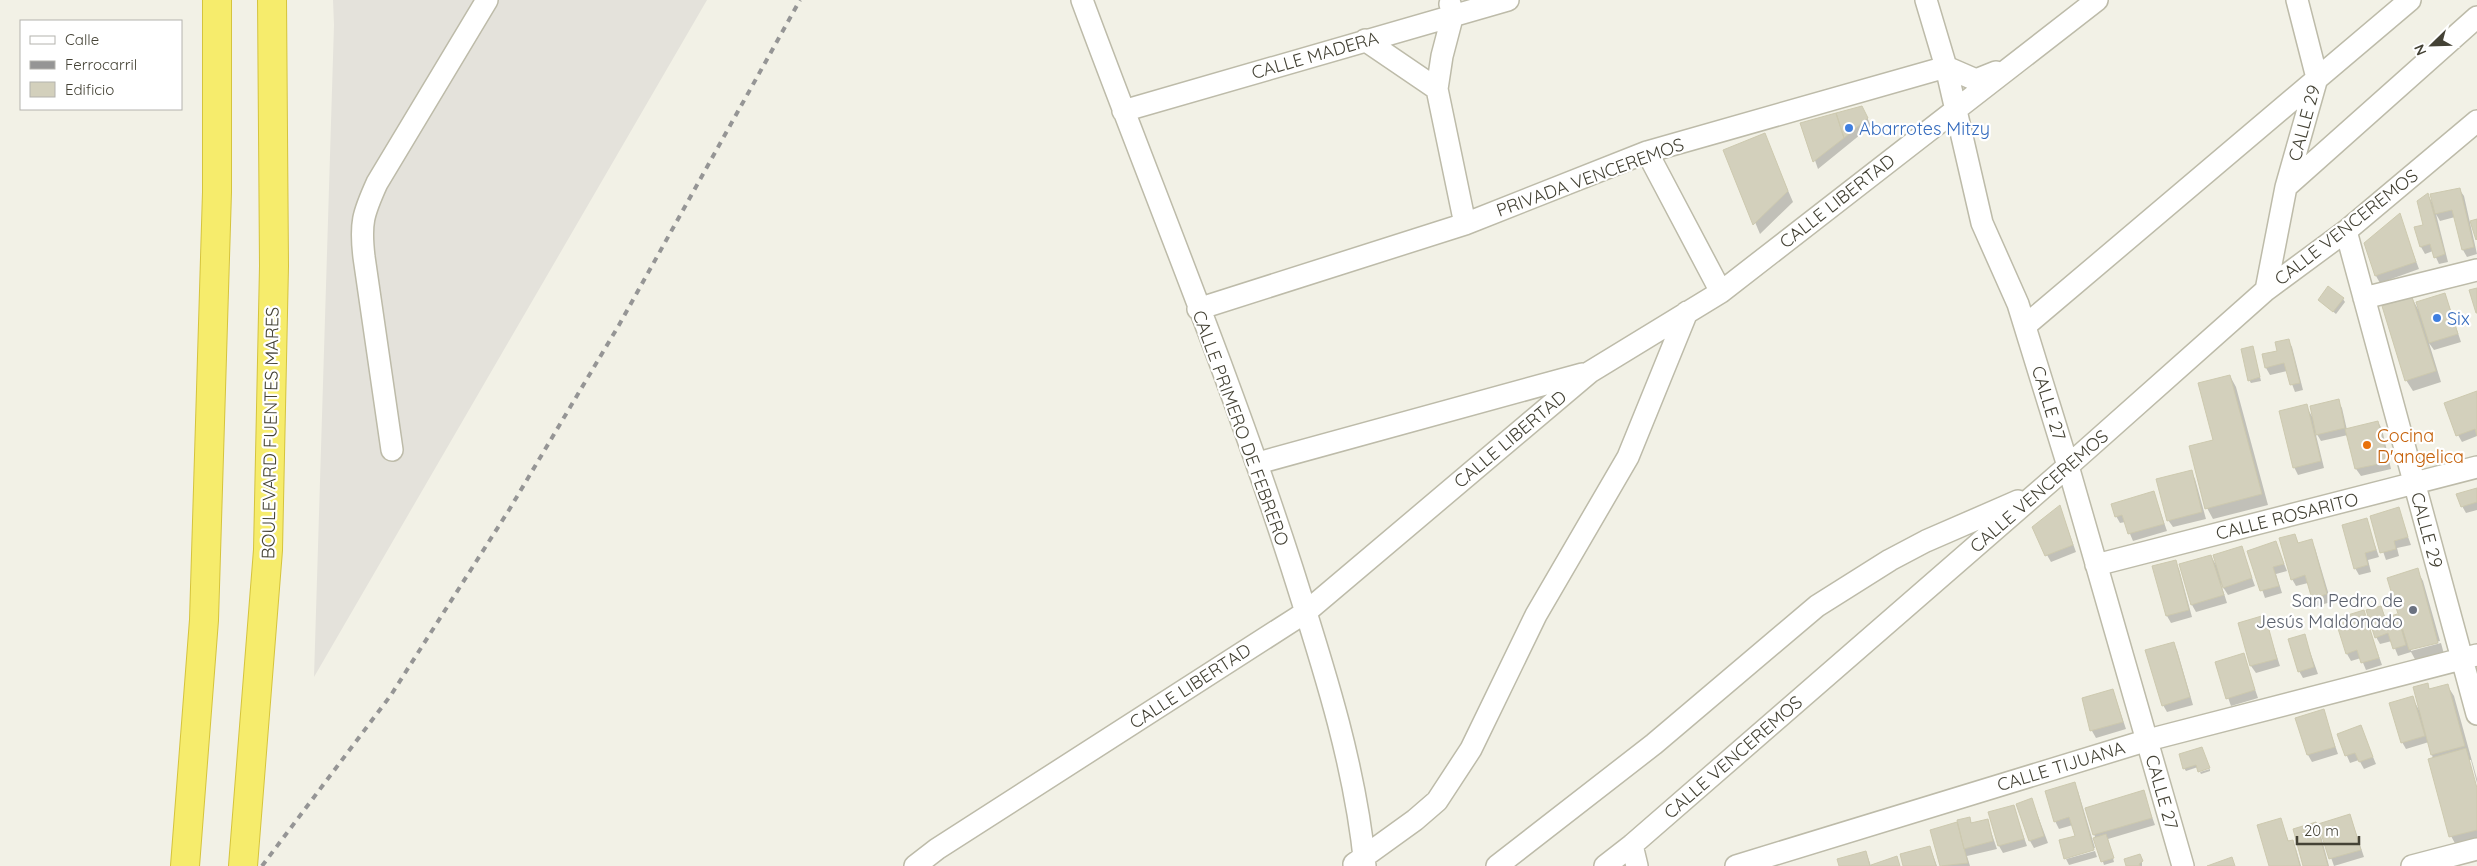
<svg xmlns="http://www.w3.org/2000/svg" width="2477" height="866" viewBox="0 0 2477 866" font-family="Quicksand,sans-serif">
	<rect width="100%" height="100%" fill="#f2f1e6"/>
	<!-- industrial -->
	<path fill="#e4e2db" d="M333,0h374l-393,677 20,-652z"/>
	<!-- shadow -->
	<path fill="#0003" d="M1866,115l5,11 -53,43 -16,-46z
		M1764,135l29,67 -33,32 -35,-83z
		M2459,189l5,7 13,58 -10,3 -4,-7 -8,-33 -15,4 -4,-7 12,48 -9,2 -6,-13 -8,3 -4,-7 7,-52 5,9z
		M2399,215l20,54 -39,14 -4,-7z
		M2445,294l16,48 -27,8 -5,-7 12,39 -28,9 -7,-11 6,-82 6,11z
		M2343,299l2,3 -9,12 -17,-14z
		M2288,340l4,7 11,43 -8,2 -8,-21 -17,4 -4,-7z
		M2253,348l8,33 -10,2 -2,-3z
		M2230,376l6,11 32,118 -55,14 -6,-11z
		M2477,392v44l-15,6 -4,-7z
		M2338,401l4,7 5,22 31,-8 4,7 9,40 -30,7 -5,-7 -8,-34 -27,6 -6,-10 9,37 -26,7 -4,-8 12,-61 7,12z
		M2191,471l4,8 11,40 -33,8 -5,-7z
		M2477,489v21l-11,3 -4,-7z
		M2154,493l13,38 -34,10 -8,-19 -5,1 -4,-7z
		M2060,507l16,45 -25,10 -4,-7z
		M2398,509l13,36 -14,3 2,8 -13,4 -15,-43z
		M2366,519l13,38 -11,3 3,12 -12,3 -4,-7z
		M2294,535l5,9 12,-3 4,7 16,54 -14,4 -9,-23 -12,3 -4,-7z
		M2276,543l11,28 -11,3 6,19 -17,5 -16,-46z
		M2241,547l14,39 -27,9 -7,-11 6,19 -31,9 -4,-7 19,-49 5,9z
		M2175,562l4,7 13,48 -21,6 -4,-7 -13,-49z
		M2417,570l6,11 17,60 -29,7v3l30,-8 3,11 -28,7 -5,-9 -13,4 -6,-15 -12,3 -4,-7 5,-30 5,12 10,-3 6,9z
		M2363,611l19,54 -16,5 -5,-12 -10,3 -4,-7z
		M2264,617l16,49 -24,7 -5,-7 -11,-42z
		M2304,635l14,39 -15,4 -4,-7z
		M2173,643l4,7 16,55 -26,7 -4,-7z
		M2243,654l15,44 -27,8 -15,-43z
		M2427,684l3,6 17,-5 7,11 23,83v4l-6,-23h-3l9,33v49l-20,5 -6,-11 -22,-94 -23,7 -4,-7 10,-45 7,13z
		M2113,690l13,39 -30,9 -4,-7 -9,-32z
		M2323,711l15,43 -26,8 -4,-7z
		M2360,726l16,38 -12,5 -5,-9 -9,3 -12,-28z
		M2202,748l-4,19 -12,4 -2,-3z
		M2210,769v2l-9,3 -1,-2z
		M2074,784l4,7 17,57 -30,9 11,-20 -3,-12 -14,4 -4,-8z
		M2143,792l12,33 -47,14 6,23 -10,3 -10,-31z
		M2032,800l16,43 -14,5 -4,-7z
		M2013,806l14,40 -24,7 -4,-7z
		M2350,815l14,42 -30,9 -11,-31 -2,1 8,30h-24l10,-42 7,12z
		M1969,819l3,5 15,-4 10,29 -30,7 3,10h-28l-10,-36z
		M2280,819l9,23h3l4,7 5,17h-31z
		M1930,847l7,19h-33z
		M2095,851l2,6 -28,8 -3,-6z
		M1866,852l5,14 26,-8 2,8h-59z
		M2142,858v8h-15z"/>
	<!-- building -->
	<path fill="#d3d0bc" stroke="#cdc9af" d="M1862,106l6,12 -24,20 -8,-25z
		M1836,113l8,25 -31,24 -13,-39z
		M1765,133l23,58 -35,34 -30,-75z
		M2460,188l14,59 -12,3 -10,-40 -17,4 -5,-20z
		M2428,193l17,61 -11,4 -4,-14 -10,3 -6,-20 9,-2 -6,-24z
		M2400,213l16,49 -41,14 -11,-33z
		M2477,219v20l-1,1 -6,-19z
		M2328,286l16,12 -11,14 -15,-12z
		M2477,288v25h-1l-7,-23z
		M2445,293l13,41 -29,9 -13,-41z
		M2412,297l24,74 -31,10 -23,-75z
		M2289,339l11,44 -10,2 -6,-22 -19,5 -3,-14 15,-3 -2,-9z
		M2253,346l7,31 -12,4 -7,-32z
		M2230,375l32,119 -57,15 -16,-63 24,-6 -15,-57z
		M2477,391v45l-2,-7 -19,7 -12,-33z
		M2339,399l6,29 -29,7 -6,-29z
		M2307,404l14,57 -28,7 -14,-57z
		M2378,421l10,41 -33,7 -10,-40z
		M2192,470l10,42 -35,9 -11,-42z
		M2477,488v14l-16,5 -5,-13z
		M2154,491l10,33 -36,10 -6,-19 -7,2 -4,-13z
		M2060,505l13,40 -28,11 -13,-29z
		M2399,507l9,30 -14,4 2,8 -16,4 -10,-37z
		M2367,518l9,32 -11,3 3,12 -14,4 -12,-44z
		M2295,534l3,9 14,-4 15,55 -15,5 -7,-24 -14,5 -12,-42z
		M2276,541l8,23 -11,3 6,19 -19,5 -13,-40z
		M2242,546l10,32 -29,10 -10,-33z
		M2211,555l13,40 -33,10 -12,-41z
		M2176,560l13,50 -23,6 -14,-50z
		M2418,568l20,75 -29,7 -22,-72z
		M2381,606l4,12 12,-4 9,31 -13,4 -5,-16 -13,5 -9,-28z
		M2364,610l15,48 -18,5 -4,-13 -11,4 -11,-35z
		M2265,615l12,44 -27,7 -12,-43z
		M2305,634l9,33 -16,5 -10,-33z
		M2174,642l16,55 -28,9 -17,-56z
		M2244,653l11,37 -29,9 -11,-37z
		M2428,683l1,6 19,-5 17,62 -34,9 -18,-68z
		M2113,689l10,33 -33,9 -8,-33z
		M2413,696l12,40 -24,7 -12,-40z
		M2324,709l11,38 -28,8 -12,-37z
		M2361,725l12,32 -14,5 -4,-9 -10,3 -8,-22z
		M2202,747l8,21 -12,4 -2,-7 -13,4 -4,-15z
		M2466,748l11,40v42l-28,7 -21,-78z
		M2075,782l19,68 -30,9 -5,-19 16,-4 -6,-19 -15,5 -9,-31z
		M2144,790l8,28 -59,17 -8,-27z
		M2032,798l12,38 -15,5 -13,-37z
		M2014,805l10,34 -26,7 -10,-34z
		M2350,814l11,36 -32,9 -11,-35z
		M1970,817l1,6 17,-4 5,22 -29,8 -7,-29z
		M2281,818l7,23 5,-1 7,26h-31l-12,-41z
		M1957,822l11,41 -28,3 -10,-36z
		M2316,822l12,44h-25l-10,-37z
		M2106,834l8,24 -13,4 -8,-24z
		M1930,846l6,20h-33l-3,-12z
		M1866,851l4,15h-31l-2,-7z
		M2140,854l3,7 -4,3 1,2h-14l-2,-7z
		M1897,856l3,10h-28l-1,-1z
		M2232,857l3,9h-28z"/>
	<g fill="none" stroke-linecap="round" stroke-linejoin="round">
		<defs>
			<path id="minor" d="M1082,0c70,189 148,376 210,568 31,98 63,195 73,298
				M1926,0l20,67 36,156 36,81 50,162 115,400
				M1450,4l3,10 -11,42 -5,33 28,135
				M1365,40l72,49
				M1123,111l385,-111
				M1647,152l74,140
				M2286,187l31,-109 -20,-78
				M2346,231l131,483
				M2266,290l20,-103 191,-170
				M2364,298l113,-28
				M1198,309l267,-85 182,-72 299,-85 30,13 20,-8
				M2025,326l385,-326
				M392,450l-28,-193c-4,-34 -1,-43 13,-74l110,-183
				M1258,463l324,-89
				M2096,565l381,-98
				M1632,845l5,21
				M1354,864l61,-44 22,-19 34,-52 65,-134 92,-158 59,-145
				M915,866l22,-17 369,-237 284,-240 131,-80 376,-292
				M1497,866l157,-122 163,-138 73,-46 36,-19 92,-40
				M1605,866l27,-21 436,-379 198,-176 80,-59 131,-110
				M1736,866l412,-126 329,-85
				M2412,866l65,-17"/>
			<path id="highway" d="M185,866l19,-246 13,-428v-192
				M243,866l25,-316 6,-284 -2,-266"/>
		</defs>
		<!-- minor casing -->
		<use href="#minor" stroke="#bdbba9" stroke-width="24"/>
		<!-- highway casing -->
		<use href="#highway" stroke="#d5c43d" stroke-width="30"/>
		<!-- minor -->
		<use href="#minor" stroke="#fff" stroke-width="21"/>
		<!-- highway -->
		<use href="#highway" stroke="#f6ec6c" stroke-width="28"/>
		<!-- rail -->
		<path stroke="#959595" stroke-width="4" stroke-dasharray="6 6" stroke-linecap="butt" d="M262,866l129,-171 118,-185 110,-185 181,-325"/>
	</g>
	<!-- markers -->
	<g fill="#3f7fe0" stroke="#fff" stroke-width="2">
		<circle cx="1849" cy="128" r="5"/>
		<circle cx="2437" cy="318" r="5"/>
	</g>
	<circle fill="#e8710a" stroke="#fff" stroke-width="2" cx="2367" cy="445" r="5"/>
	<circle fill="#6b7280" stroke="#fff" stroke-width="2" cx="2413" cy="610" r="5"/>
	<g text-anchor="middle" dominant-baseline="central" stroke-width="4.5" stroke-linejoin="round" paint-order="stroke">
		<!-- street labels -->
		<g font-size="18" fill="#444235" stroke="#fff">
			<text transform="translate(1315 55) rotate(-16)">CALLE MADERA</text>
			<text transform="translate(2304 123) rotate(-75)">CALLE 29</text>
			<text transform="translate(1590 177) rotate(-20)">PRIVADA VENCEREMOS</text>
			<text transform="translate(1837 201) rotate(-38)">CALLE LIBERTAD</text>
			<text transform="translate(2346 227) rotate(-38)">CALLE VENCEREMOS</text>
			<text transform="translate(2049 403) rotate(73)">CALLE 27</text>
			<text transform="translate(1241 428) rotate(70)">CALLE PRIMERO DE FEBRERO</text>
			<text transform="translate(270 433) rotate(-89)">BOULEVARD FUENTES MARES</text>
			<text transform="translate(1510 439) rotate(-40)">CALLE LIBERTAD</text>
			<text transform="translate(2039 491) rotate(-41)">CALLE VENCEREMOS</text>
			<text transform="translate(2287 516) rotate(-14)">CALLE ROSARITO</text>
			<text transform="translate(2427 530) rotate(75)">CALLE 29</text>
			<text transform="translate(1190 686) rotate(-33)">CALLE LIBERTAD</text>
			<text transform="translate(1733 757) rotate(-41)">CALLE VENCEREMOS</text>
			<text transform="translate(2061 766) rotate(-17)">CALLE TIJUANA</text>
			<text transform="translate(2162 792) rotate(74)">CALLE 27</text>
		</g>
		<!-- shop labels -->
		<g font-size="18" fill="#366cbe" stroke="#fff" text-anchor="start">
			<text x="1859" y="128">Abarrotes Mitzy</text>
			<text x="2447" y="318">Six</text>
		</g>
		<!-- food labels -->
		<g font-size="18" fill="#c56008" stroke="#fff" text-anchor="start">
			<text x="2377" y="435">Cocina<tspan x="2377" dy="21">D'angelica</tspan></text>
		</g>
		<!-- worship labels -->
		<g font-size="18" fill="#5b616d" stroke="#fff" text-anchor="end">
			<text x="2403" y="600">San Pedro de<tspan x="2403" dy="21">Jesús Maldonado</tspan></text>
		</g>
	</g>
	<!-- legend -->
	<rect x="20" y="20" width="162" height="90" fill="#ffffff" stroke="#b4b3ae"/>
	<rect x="30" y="36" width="25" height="8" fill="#ffffff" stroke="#b4b3ae"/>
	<text x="65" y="45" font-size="15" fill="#444235">Calle</text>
	<rect x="30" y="61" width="25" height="8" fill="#959595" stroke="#b4b3ae"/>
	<text x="65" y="70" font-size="15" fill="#444235">Ferrocarril</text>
	<rect x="30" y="82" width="25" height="15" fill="#d3d0bc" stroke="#b4b3ae"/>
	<text x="65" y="95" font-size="15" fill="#444235">Edificio</text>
	<!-- north arrow -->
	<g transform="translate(2432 45) rotate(247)" stroke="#ffffff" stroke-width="4" paint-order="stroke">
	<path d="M0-4L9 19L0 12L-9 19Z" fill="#444235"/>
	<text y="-8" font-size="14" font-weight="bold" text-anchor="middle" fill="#444235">N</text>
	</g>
	<!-- scale -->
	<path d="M2297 836v8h62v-8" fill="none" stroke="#444235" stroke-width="2.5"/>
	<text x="2304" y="836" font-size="15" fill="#444235" stroke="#ffffff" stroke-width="4" paint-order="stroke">20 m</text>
</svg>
